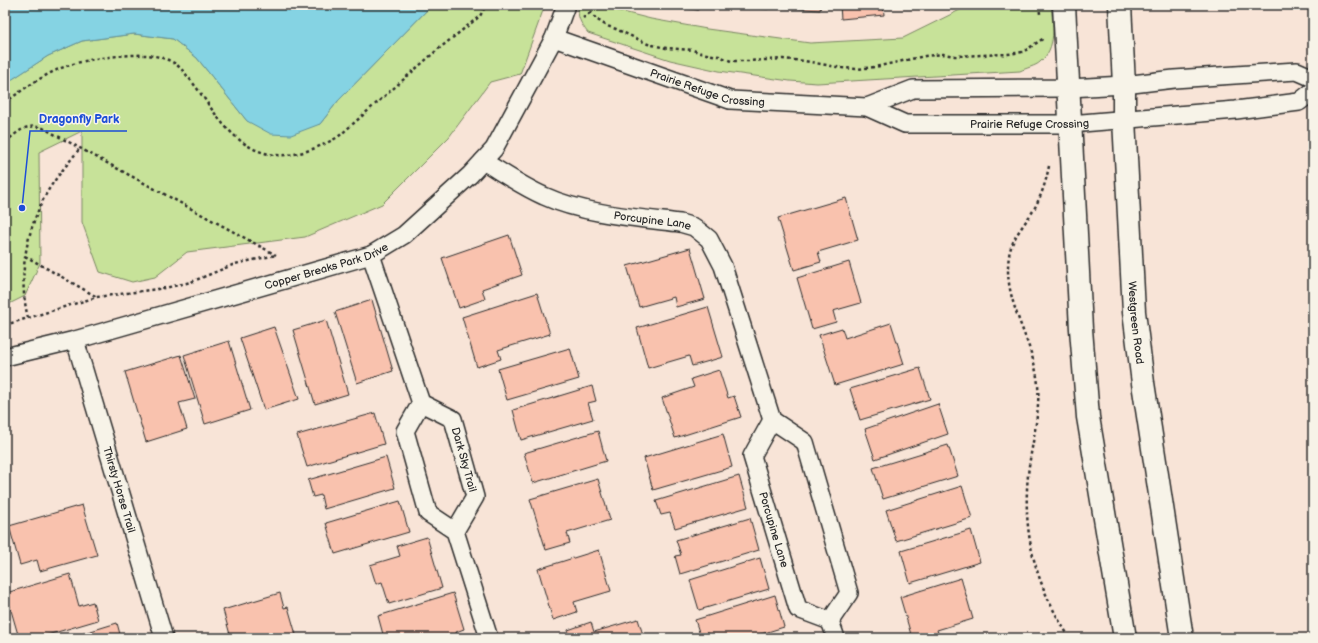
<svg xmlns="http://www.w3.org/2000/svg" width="1318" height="643" viewBox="0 0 1318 643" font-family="'Balsamiq Sans',sans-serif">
	<rect width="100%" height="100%" fill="#f8e4d7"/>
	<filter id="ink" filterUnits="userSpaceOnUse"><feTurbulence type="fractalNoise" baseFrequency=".025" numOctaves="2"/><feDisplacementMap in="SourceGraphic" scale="8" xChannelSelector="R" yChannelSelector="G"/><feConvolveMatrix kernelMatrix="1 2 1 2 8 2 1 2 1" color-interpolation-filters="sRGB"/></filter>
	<g filter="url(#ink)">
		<!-- green -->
		<path fill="#c7e299" stroke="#798662" d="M432,5h113l-25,69 -30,8 -41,55 -67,67 -77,33 -118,15 -32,25 -23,5 -32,-10 -18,-50v-91l-43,21 1,111 -15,33 -20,10v-222l4,-3 39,-25 34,-15 52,-7 39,5 24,19 50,63 73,3 18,-23z
			M579,5h16l56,14 56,10 103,14 93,-5 67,-33h81c2,20 6,43 -11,57 -4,4 -14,6 -20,9l-203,12 -27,-2 -71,-10 -49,-11 -82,-27c-7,-9 -12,-17 -9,-28z"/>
		<!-- water -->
		<path fill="#85d3e3" stroke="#619099" d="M5,5h427l-94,96 -18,23 -29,11 -20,-1 -24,-13 -50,-63 -24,-19 -39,-5 -52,7 -34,15 -43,28z"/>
		<!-- building -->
		<path fill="#f9c2ae" stroke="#2b2b2b" d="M683,5h16l-1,5 -15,-2z
			M723,5h45v4l-45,-3z
			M774,5h47l-1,5 -46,-3z
			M840,5h43l1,10 -43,4z
			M846,198l12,42 -40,12 3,10 -27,8 -16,-52z
			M509,235l13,40 -40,14 3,10 -26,9 -17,-50z
			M690,248l15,51 -29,8 -2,-10 -35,10 -12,-41z
			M849,262l12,41 -28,8 3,11 -24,7 -15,-51z
			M537,293l13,41 -52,16 3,9 -24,8 -15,-50z
			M372,300l21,71 -36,12 -22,-71z
			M708,307l15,50 -31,9 -3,-10 -41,12 -11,-40z
			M326,320l22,74 -33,10 -22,-74z
			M891,323l13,41 -69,21 -16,-50 23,-7 3,10z
			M274,327l25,72 -35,11 -24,-72z
			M229,341l21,69 -45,14 -21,-69z
			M570,348l9,31 -72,21 -9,-31z
			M181,355l14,44 -16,4 8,26 -41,13 -21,-70z
			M920,368l10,31 -70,21 -10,-31z
			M719,370l9,28 6,-2 7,21 -66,21 -13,-40 32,-11 -3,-8z
			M592,386l4,15 -8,2 5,16 -72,21 -8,-30z
			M938,404l10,30 -73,25 -10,-30z
			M375,413l9,31 -77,23 -10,-32z
			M598,431l8,30 -73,22 -9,-30z
			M723,434l9,33 -79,23 -9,-32z
			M948,445l10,31 -75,23 -10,-31z
			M386,457l9,31 -71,21 -3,-14 -8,2 -5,-17z
			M739,476l9,31 -73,21 -5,-15 -9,2 -5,-14z
			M598,479l12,41 -43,13 3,10 -24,7 -16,-51z
			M962,486l10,32 -76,23 -10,-31z
			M400,501l9,31 -74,22 -9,-31z
			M82,505l15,50 -57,16 -3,-11 -17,5 -11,-39z
			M750,518l9,32 -79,24 -5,-18 6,-1 -5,-15z
			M971,530l9,32 -70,21 -9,-32z
			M427,537l15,51 -53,16 -7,-22 -6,2 -6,-19 30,-9 -3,-10z
			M599,550l12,41 -37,11 3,10 -24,8 -15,-51z
			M760,558l9,31 -70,21 -9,-30z
			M70,574l9,32 14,-4 5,18 -61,18h-18l-13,-45z
			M961,578l12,41 -36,11 3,8h-28l-12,-41z
			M280,593l4,15 4,-1 9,31h-66l-8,-28z
			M453,593l11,36 -8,3 2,6h-74l-6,-22z
			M775,595l9,32 -36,11h-39l-2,-5 -7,2 -5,-15z
			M638,619l6,19h-74l-2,-8 23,-8 3,10z
			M117,623l4,15h-53z"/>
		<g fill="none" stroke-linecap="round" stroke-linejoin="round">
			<defs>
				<g id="minor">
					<path id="s1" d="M554,38l176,62 137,7 38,17h165l166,-14 63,-8 14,-11"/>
					<path d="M867,107l46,-18 156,-1 55,-3 50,-6 123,-8 16,7"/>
					<path id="s2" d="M483,161c20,12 40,26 61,35 39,18 94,22 136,27l14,4 15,12 14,27 49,154 33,22 44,151 -19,28"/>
					<path id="s3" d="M371,255l50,148 32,16 22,78 -20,34"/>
					<path id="s4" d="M75,340l89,298"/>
					<path id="s5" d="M5,357l70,-17 296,-85 33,-20 66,-60 24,-26 60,-111 12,-33"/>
					<path d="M421,403l-16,28 23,82 27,18 34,107"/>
					<path id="s6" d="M772,420l-20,36 46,153 32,12"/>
					<path d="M830,621l6,17"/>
				</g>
				<g id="tertiary">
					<path d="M1064,5l17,324 7,88 37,221"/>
					<path id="s7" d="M1120,5l4,80v34l10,193 9,71 39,255"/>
				</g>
			</defs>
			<!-- minor casing -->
			<use href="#minor" stroke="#2b2b2b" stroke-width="20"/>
			<!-- tertiary casing -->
			<use href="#tertiary" stroke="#2b2b2b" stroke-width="25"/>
			<!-- path -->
			<path stroke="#2b2b2b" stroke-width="2.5" stroke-dasharray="3 3" stroke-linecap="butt" d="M589,5l2,7 5,7 11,7 9,3 32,15 18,4 27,2 8,3 18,3 12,5h17l35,-2 22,2 37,7 15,1 18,-2 50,-11 18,-2 12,2 53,-2 15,-2 21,-14
				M1039,5l1,9
				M583,18l8,-6
				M5,103c18,-14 38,-28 59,-36 20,-8 60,-13 81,-12 10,0 24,4 32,10 15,14 27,34 39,50 36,48 72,50 122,22l98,-86 44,-35 6,-11
				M5,142c14,-10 19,-19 38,-14l233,127
				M1049,166c-3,16 -8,31 -16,45 -9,14 -22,28 -24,45 -7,46 25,84 29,129 2,26 -5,54 -9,81 -8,64 5,118 41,172
				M25,256l72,41
				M28,318c-10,-41 -3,-82 16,-120 9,-18 24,-34 36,-50
				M5,325l92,-28 68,-9 26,-6 44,-18 41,-9"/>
			<!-- minor -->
			<use href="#minor" stroke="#f7f3e8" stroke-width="17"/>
			<!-- tertiary -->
			<use href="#tertiary" stroke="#f7f3e8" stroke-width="22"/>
		</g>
	</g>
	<g text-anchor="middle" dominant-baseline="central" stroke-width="3" stroke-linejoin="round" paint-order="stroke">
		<!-- street labels -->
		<g font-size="11" fill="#2b2b2b" stroke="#f7f3e8">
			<text stroke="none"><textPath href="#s1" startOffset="162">Prairie Refuge Crossing</textPath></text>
			<text stroke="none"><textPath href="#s1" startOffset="490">Prairie Refuge Crossing</textPath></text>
			<text stroke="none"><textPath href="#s2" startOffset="182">Porcupine Lane</textPath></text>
			<text stroke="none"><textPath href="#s5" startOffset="334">Copper Breaks Park Drive</textPath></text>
			<text stroke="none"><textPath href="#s7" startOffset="318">Westgreen Road</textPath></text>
			<text stroke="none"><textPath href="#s3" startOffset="234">Dark Sky Trail</textPath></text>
			<text stroke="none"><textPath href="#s4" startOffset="156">Thirsty Horse Trail</textPath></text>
			<text stroke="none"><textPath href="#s6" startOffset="118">Porcupine Lane</textPath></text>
		</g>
	</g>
	<!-- callouts -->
	<path fill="none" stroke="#1d4ed8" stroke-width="1.5" d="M22 208L30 131H127"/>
	<circle fill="#1d4ed8" stroke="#f7f3e8" stroke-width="1.5" cx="22" cy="208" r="4"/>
	<g font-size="12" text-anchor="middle" font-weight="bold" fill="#1d4ed8" stroke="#f7f3e8" stroke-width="3" stroke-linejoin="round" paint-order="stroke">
		<text x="79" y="123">Dragonfly Park</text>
	</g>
	<!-- margin -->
	<rect width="1318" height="643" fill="none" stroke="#f7f3e8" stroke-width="20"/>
	<rect x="10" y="10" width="1298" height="623" fill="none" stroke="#2b2b2b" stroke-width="1.5" filter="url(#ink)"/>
</svg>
